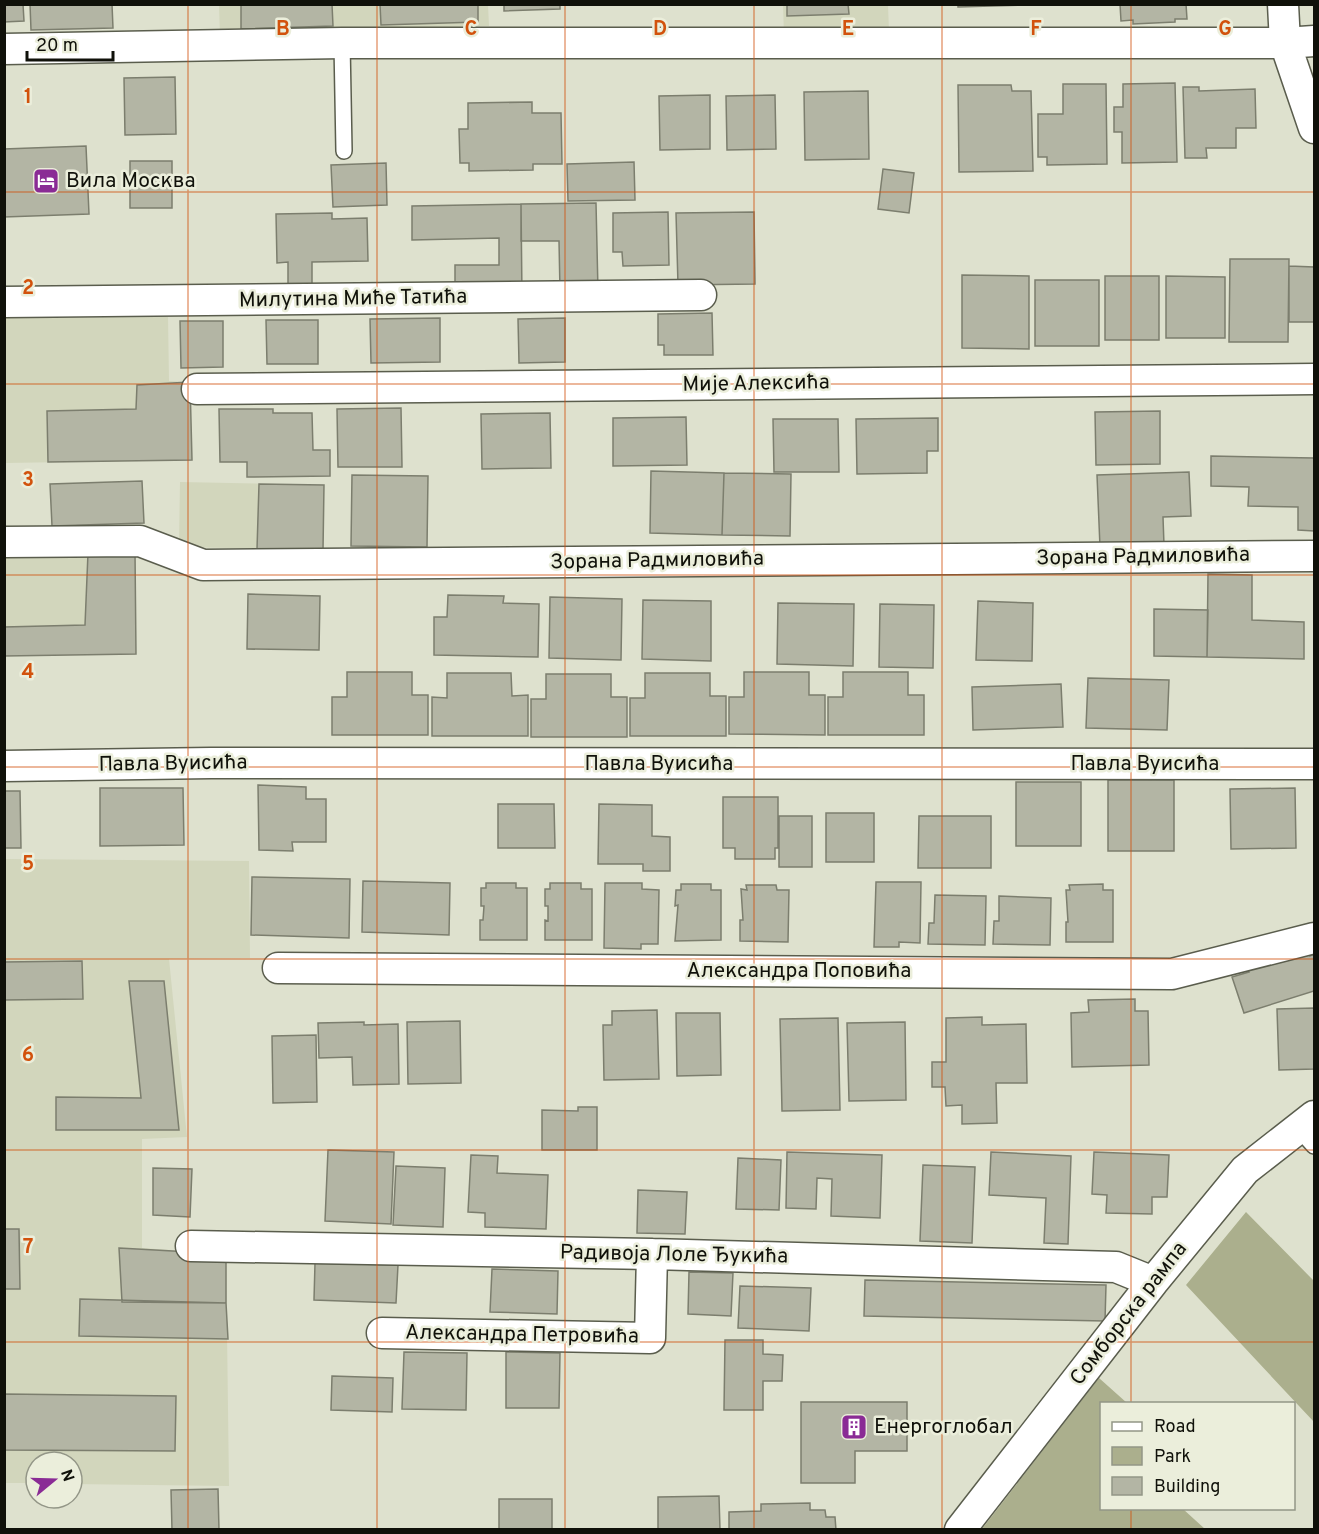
<svg xmlns="http://www.w3.org/2000/svg" width="1319" height="1534" viewBox="0 0 1319 1534" font-family="Overpass,sans-serif">
	<rect width="100%" height="100%" fill="#dee1ce"/>
	<!-- built -->
	<path fill="#d2d6bc" d="M219,5h269l1,21 -269,9z
		M783,5h105l1,26 -105,4z
		M168,317l1,64 21,1 2,78 -187,3 -1,-145z
		M180,482l144,3 -1,65 -144,-3z
		M135,552l1,102 -131,2 -1,-100z
		M5,859l244,2 1,97 -81,1 18,178 -45,2v109l84,6 3,232 -157,-2v-22h-36v21h-31z"/>
	<!-- green -->
	<path fill="#abaf8d" d="M1246,1212l68,69v141l-128,-137z
		M1099,1378l28,25 -25,1v104l81,1 22,20h-223z"/>
	<!-- building -->
	<path fill="#b3b5a4" stroke="#7c7e6e" stroke-width="1.5" d="M4,4h19l1,17 -20,1z
		M30,4h82l1,24 -82,2z
		M241,4h91l1,22 -92,3z
		M380,4h98v18l-97,3z
		M504,4h56v5l-56,2z
		M787,4h61l1,10 -62,2z
		M958,4h65v1l-65,2z
		M1120,4h66l1,15h-12v3l-42,2v-4l-12,1z
		M175,77l1,57 -51,1 -1,-57z
		M1175,83l2,79 -55,1v-31h-8v-25h9v-23z
		M1063,84h43l1,80 -60,1v-8h-9v-43h25z
		M958,85h53l1,6h19l2,80 -74,1z
		M1183,87h16v4l56,-2 1,39h-20v20h-30l1,10h-22z
		M868,91l1,68 -64,1 -1,-68z
		M710,95v54l-50,1 -1,-54z
		M775,95l1,54 -49,1 -1,-54z
		M532,102v11h29l1,51h-29v6l-64,1v-8h-9l-1,-34h9v-26z
		M86,146l3,68 -85,3v-68z
		M130,161h42v47h-42z
		M634,162l1,38 -67,1 -1,-37z
		M386,163l1,42 -54,2 -2,-42z
		M883,169l31,4 -5,40 -31,-4z
		M596,203l2,88h-38l-1,-50h-38v-37z
		M521,204l1,93h-67v-32h44v-27l-87,2v-34z
		M668,212l1,53 -46,1 -1,-14h-9v-39z
		M754,212l1,72 -77,1 -2,-72z
		M332,213v6l35,-1 1,43 -56,1v22h-24v-22l-11,1 -1,-49z
		M1230,259h59l-1,83h-59z
		M1289,266l25,1v55h-25z
		M962,275l67,1v73l-67,-1z
		M1105,276h54v64h-54z
		M1166,276l59,1v61h-59z
		M1035,280h64v66h-64z
		M712,313l1,42h-49v-10h-6v-31z
		M440,318v44l-69,1 -1,-44z
		M565,318v44l-46,1 -1,-44z
		M266,320h52v44h-51z
		M180,321h43v46l-42,1z
		M190,382l2,78 -144,2 -1,-51 89,-2 1,-24z
		M401,408l1,59h-64l-1,-58z
		M219,409h54v4h39l1,37h17v26l-83,1v-15h-27z
		M1160,411v53l-64,1 -1,-53z
		M550,413l1,55 -69,1 -1,-55z
		M686,417l1,48 -74,1v-48z
		M938,418v33h-11v22l-70,1 -1,-55z
		M773,419h65l1,53h-65z
		M1211,456l103,2v73l-16,-1v-23l-50,-1 1,-19 -38,-1z
		M651,471l73,2 -2,62 -72,-2z
		M1189,472l2,44 -28,1 1,28 -64,2 -3,-72z
		M724,473l67,1 -1,62 -68,-1z
		M352,475l76,1 -1,71 -76,-1z
		M142,481l2,42 -92,3 -2,-42z
		M259,484l65,1 -1,65 -66,-1z
		M135,552l1,102 -132,2v-29l81,-2 3,-72z
		M1208,574l44,1v45l52,2v37l-97,-2z
		M248,594l72,2 -1,54 -72,-1z
		M448,595l56,1 -1,7 36,1 -1,53 -104,-2v-38h13z
		M550,597l72,2 -1,61 -72,-2z
		M643,600l68,1v60l-69,-2z
		M978,601l55,2 -1,58 -56,-1z
		M778,603l76,1 -1,62 -76,-2z
		M880,604l54,1 -1,63 -54,-1z
		M1154,609l54,1 -1,47 -53,-1z
		M347,672h65v23h16v40h-96v-38h15z
		M744,672h65v23h16v40l-96,-1v-37h15z
		M843,672h65v23h16v40h-96v-38h15z
		M447,673h64l1,23 16,-1v41h-96v-39l15,1z
		M645,673h65v23h16v40h-96v-38h15z
		M546,674h65v23h16v40h-96v-38h15z
		M1088,678l81,2 -2,50 -81,-2z
		M1061,684l2,43 -90,3 -1,-43z
		M1108,780h66v71h-66z
		M1016,782h65v64h-65z
		M258,785l48,2v12h20v43h-34l1,9 -34,-1z
		M100,788h83l1,57 -84,1z
		M1295,788l1,60 -65,1 -1,-60z
		M4,791h16l1,57h-17z
		M723,797h55v51h-3v11h-40v-11h-12z
		M498,804h56l1,44h-57z
		M599,804l53,1v31l18,1v34h-27v-7h-45z
		M826,813h48v49h-48z
		M779,816h33v51h-33z
		M919,816h72v52h-73z
		M252,877l98,2 -1,59 -98,-3z
		M363,881l87,2 -1,52 -87,-3z
		M876,882h45l-1,61 -21,-1v5h-25z
		M486,883h30v5h11v52h-47v-20h3l1,-14h-3v-18h5z
		M550,883h31v6h11v51h-47v-20l3,1v-15h-3v-17h5z
		M605,883h37v6l17,1 -1,54h-17v5l-37,-1z
		M681,884h30v6h10v50l-46,1 3,-36 -3,1 1,-16h5z
		M1103,884v6h10v52h-47v-20h2l-2,-32h4l-1,-5z
		M746,885h30l1,5h12l-1,52 -48,-1v-21h3l-2,-31 6,1z
		M935,895l51,1 -1,49 -57,-1 1,-21h5z
		M999,896l52,2 -1,47 -57,-1 1,-23h5z
		M1307,948l3,8 4,-2v37l-70,22 -12,-36 17,-5 -2,-4z
		M82,961l1,38 -79,1v-38z
		M129,981h35l15,149h-123v-33l85,1z
		M1135,999v12h13l1,54 -77,2 -1,-54 18,-1 -1,-12z
		M1314,1008v61l-35,1 -2,-61z
		M657,1010l2,69 -55,1 -1,-55h9v-14z
		M676,1013h44l1,62 -44,1z
		M982,1017v8l44,-1 1,59h-31l1,40 -35,1v-19l-16,1 -1,-19h-13v-25h14v-44z
		M838,1018l2,92 -58,1 -2,-92z
		M460,1021l1,62 -53,1 -1,-62z
		M364,1022v3l34,-1 1,60 -46,1 -1,-28 -33,1 -1,-35z
		M905,1022l1,78 -57,1 -2,-78z
		M316,1035l1,67 -44,1 -1,-67z
		M578,1107h19v43h-55v-40l36,1z
		M328,1150l66,2 -3,72 -66,-3z
		M787,1152l95,3 -2,63 -49,-2 1,-37 -15,-1 -1,31 -30,-1z
		M991,1152l80,4 -3,88 -24,-1 2,-45 -57,-3z
		M1094,1152l75,3 -2,42h-15v17l-46,-1 1,-18 -15,-1z
		M471,1155l27,1 -1,17 51,2 -2,54 -61,-2v-14l-17,-1z
		M738,1158l43,2 -2,50 -43,-1z
		M923,1165l52,2 -3,76 -52,-2z
		M396,1166l49,2 -2,59 -50,-2z
		M153,1168l39,1 -2,48 -37,-2z
		M638,1190l49,2 -2,42 -48,-1z
		M4,1229h15l1,60h-16z
		M119,1248l107,6v49l-104,-1z
		M315,1263l83,2 -2,38 -82,-3z
		M492,1269l66,2 -1,43 -67,-2z
		M689,1272l44,1 -2,43 -43,-2z
		M865,1280l241,5 -1,36 -241,-5z
		M740,1286l71,2 -2,43 -71,-3z
		M80,1299l146,4 2,36 -149,-3z
		M725,1340h38v14l20,1 -1,26h-19v29h-39z
		M404,1352l63,1 -1,57 -64,-1z
		M506,1352l54,1 -1,55h-53z
		M332,1376l61,2 -1,34 -61,-2z
		M4,1394l172,2 -1,55 -171,-1z
		M801,1402h106v49h-52v32h-54z
		M218,1489l1,41h-47l-1,-40z
		M719,1496l1,34h-62v-33z
		M499,1499h53v31h-53z
		M810,1503v7h15l1,7h9l1,13h-107v-18l32,-1v-7z"/>
	<g fill="none" stroke-linecap="round" stroke-linejoin="round">
		<defs>
			<path id="service" d="M342,43l2,108
				M1298,1128l16,18"/>
			<path id="minor" d="M1283,4l2,39 29,85
				M4,49l338,-6h943l29,-2
				M4,302l697,-7
				M197,389l1117,-10
				M4,542l136,-1 63,24 1111,-9
				M4,766l207,-3 1103,1
				M278,968l894,6 142,-36
				M191,1246l461,8 464,13 37,15
				M382,1333l268,5 2,-84
				M960,1530l193,-248 92,-112 69,-54"/>
		</defs>
		<!-- service casing -->
		<use href="#service" stroke="#5a5d4d" stroke-width="18"/>
		<!-- minor casing -->
		<use href="#minor" stroke="#5a5d4d" stroke-width="33"/>
		<!-- service -->
		<use href="#service" stroke="#fff" stroke-width="15"/>
		<!-- minor -->
		<use href="#minor" stroke="#fff" stroke-width="30"/>
	</g>
	<!-- grid -->
	<path fill="none" stroke="#d2520c" stroke-width="1.5" stroke-opacity="0.55" d="M188,4v1526M377,4v1526M565,4v1526M754,4v1526M942,4v1526M1131,4v1400M4,192h1310M4,384h1310M4,575h1310M4,767h1310M4,959h1310M4,1150h1310M4,1342h1310M1131,1508v22"/>
	<!-- icons -->
	<defs>
		<symbol id="hotel-square" viewBox="-11 -11 22 22"><rect x="-9" y="-9" width="18" height="18" rx="4" fill="#8a2b95" stroke="#ebeedb"/><path d="M-6-4.5h1.5V1H6V5H4.5V3h-9V5H-6ZM-4 0a1.8 1.8 0 1 1 3.6 0ZM.5 0V-2.5h3Q6-2.5 6 0Z" fill="#fff"/></symbol>
		<symbol id="building-square" viewBox="-11 -11 22 22"><rect x="-9" y="-9" width="18" height="18" rx="4" fill="#8a2b95" stroke="#ebeedb"/><path d="M-4-6H4V6H1V3H-1V6H-4ZM-2.5-4.3h1.7v1.8h-1.7ZM.8-4.3h1.7v1.8H.8ZM-2.5-1h1.7V.8h-1.7ZM.8-1h1.7V.8H.8Z" fill="#fff"/></symbol>
	</defs>
	<g fill-rule="evenodd">
		<use href="#hotel-square" x="31" y="166" width="30" height="30"/>
		<use href="#building-square" x="839" y="1412" width="30" height="30"/>
	</g>
	<g text-anchor="middle" dominant-baseline="central" stroke-width="5" stroke-linejoin="round" paint-order="stroke">
		<!-- poi labels -->
		<g font-size="21" fill="#10110a" stroke="#ebeedb" text-anchor="start">
			<text x="66" y="181">Вила Москва</text>
			<text x="874" y="1427">Енергоглобал</text>
		</g>
		<!-- street labels -->
		<g font-size="21" fill="#10110a" stroke="#ebeedb">
			<text transform="translate(353 299) rotate(-1)">Милутина Миће Татића</text>
			<text transform="translate(756 384) rotate(-1)">Мије Алексића</text>
			<text transform="translate(1143 557) rotate(-1)">Зорана Радмиловића</text>
			<text transform="translate(657 561) rotate(-1)">Зорана Радмиловића</text>
			<text transform="translate(173 764) rotate(-1)">Павла Вуисића</text>
			<text x="659" y="764">Павла Вуисића</text>
			<text x="1145" y="764">Павла Вуисића</text>
			<text x="799" y="971">Александра Поповића</text>
			<text transform="translate(674 1255) rotate(1)">Радивоја Лоле Ђукића</text>
			<text transform="translate(1129 1314) rotate(-52)">Сомборска рампа</text>
			<text transform="translate(522 1335) rotate(1)">Александра Петровића</text>
		</g>
	</g>
	<g font-size="20" text-anchor="middle" font-weight="bold" fill="#d2520c" stroke="#ebeedb" stroke-width="5" stroke-linejoin="round" paint-order="stroke">
		<text x="283" y="35">B</text>
		<text x="471" y="35">C</text>
		<text x="660" y="35">D</text>
		<text x="848" y="35">E</text>
		<text x="1036" y="35">F</text>
		<text x="1225" y="35">G</text>
		<text x="28" y="103">1</text>
		<text x="28" y="294">2</text>
		<text x="28" y="486">3</text>
		<text x="28" y="678">4</text>
		<text x="28" y="870">5</text>
		<text x="28" y="1061">6</text>
		<text x="28" y="1253">7</text>
	</g>
	<!-- border -->
	<rect width="1319" height="1534" fill="none" stroke="#10110a" stroke-width="12"/>
	<!-- legend -->
	<rect x="1100" y="1402" width="195" height="108" fill="#ebeedb" stroke="#939687" stroke-width="1.5"/>
	<rect x="1112" y="1422" width="30" height="9" fill="#ffffff" stroke="#939687" stroke-width="1.5"/>
	<text x="1154" y="1432" font-size="18" fill="#10110a">Road</text>
	<rect x="1112" y="1447" width="30" height="18" fill="#abaf8d" stroke="#939687" stroke-width="1.5"/>
	<text x="1154" y="1462" font-size="18" fill="#10110a">Park</text>
	<rect x="1112" y="1477" width="30" height="18" fill="#b3b5a4" stroke="#939687" stroke-width="1.5"/>
	<text x="1154" y="1492" font-size="18" fill="#10110a">Building</text>
	<!-- north arrow -->
	<g transform="translate(54 1480) rotate(71)"><circle r="28" fill="#ebeedb" stroke="#939687" stroke-width="1.5"/>
	<path d="M0-4.5L10 22L0 15L-10 22Z" fill="#8a2b95"/>
	<text y="-9" font-size="16" font-weight="bold" text-anchor="middle" fill="#10110a">N</text>
	</g>
	<!-- scale -->
	<path d="M27 51v9h86v-9" fill="none" stroke="#10110a" stroke-width="3"/>
	<text x="36" y="51" font-size="18" fill="#10110a" stroke="#ebeedb" stroke-width="4.5" paint-order="stroke">20 m</text>
</svg>
